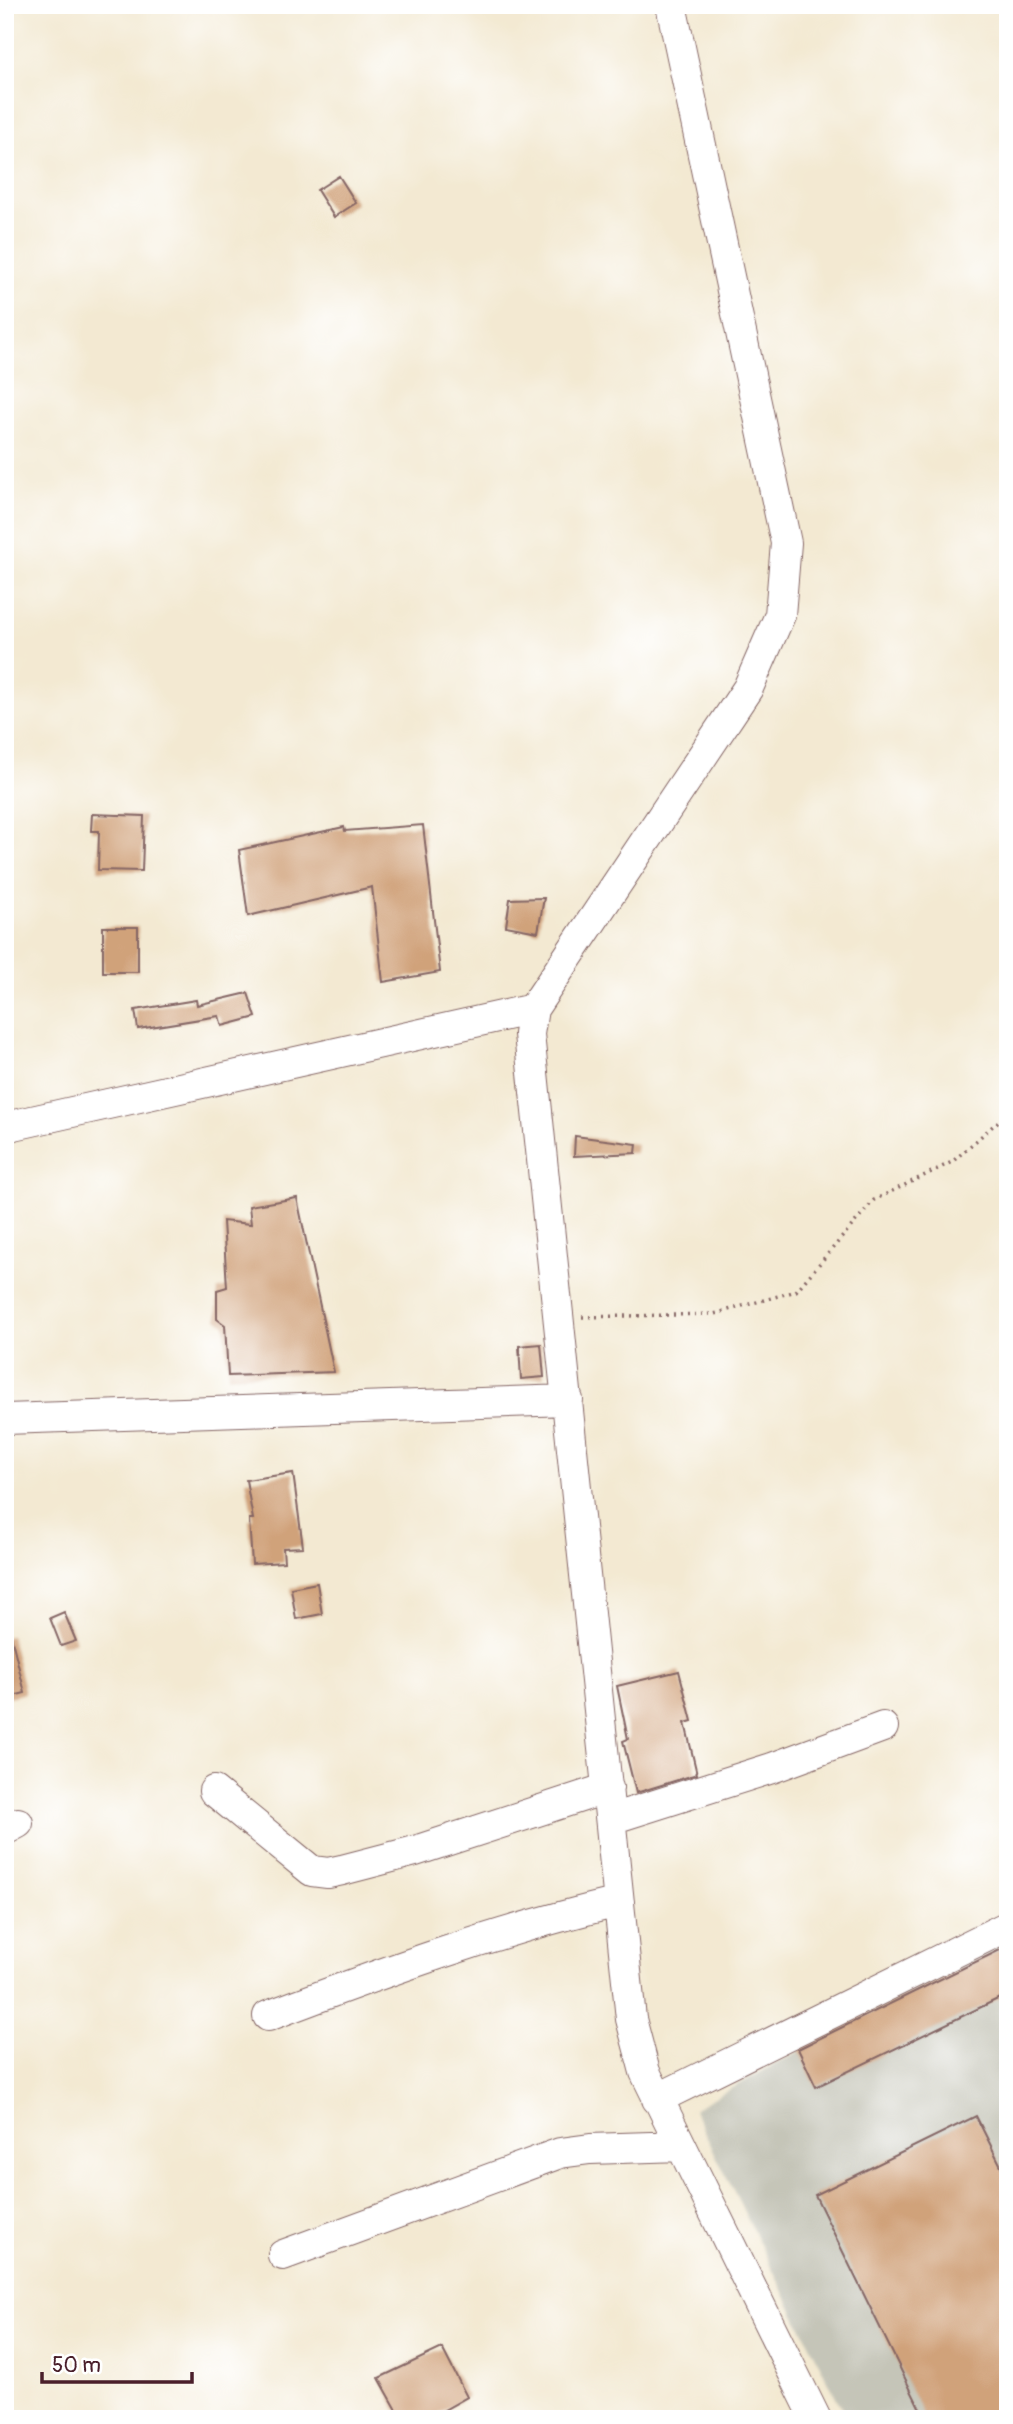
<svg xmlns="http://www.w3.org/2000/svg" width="1013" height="2424" viewBox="0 0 1013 2424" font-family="Pangolin,sans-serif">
	<rect width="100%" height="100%" fill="#fff"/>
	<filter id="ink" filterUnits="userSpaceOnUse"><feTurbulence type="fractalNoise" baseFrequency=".0143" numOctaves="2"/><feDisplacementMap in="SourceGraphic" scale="14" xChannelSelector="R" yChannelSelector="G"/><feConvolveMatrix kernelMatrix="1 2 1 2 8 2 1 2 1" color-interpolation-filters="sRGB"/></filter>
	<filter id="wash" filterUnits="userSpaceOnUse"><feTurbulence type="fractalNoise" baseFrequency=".00686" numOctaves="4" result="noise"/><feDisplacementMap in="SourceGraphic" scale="28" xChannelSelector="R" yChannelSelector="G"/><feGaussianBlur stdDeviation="1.57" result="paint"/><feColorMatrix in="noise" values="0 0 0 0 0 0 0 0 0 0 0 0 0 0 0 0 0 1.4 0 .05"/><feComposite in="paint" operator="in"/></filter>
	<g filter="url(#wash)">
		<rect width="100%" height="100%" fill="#f3e9d2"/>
		<!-- industrial -->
		<path fill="#c5c5b8" d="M1008,1938v481h-161l-154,-310z"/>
		<g id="blocks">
			<!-- building -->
			<path fill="#d0a27a" d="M339,176l17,27 -22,14 -17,-27z
				M92,814l52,2 -2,55 -44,-1 1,-39h-8z
				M423,825l17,147 -57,10 -11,-95 -124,29 -9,-66 105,-23 1,4z
				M544,898l-6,34 -32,-6 4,-27z
				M103,927h35v45h-35z
				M248,993l8,24 -34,9 -3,-10 -81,13 -3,-19 61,-10 1,5z
				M575,1136l62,8 -1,9 -62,3z
				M297,1198l37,174 -106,4 -3,-51 -8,-6v-29l10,-3 -4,-66 28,3 -2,-18z
				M541,1344l3,33 -23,2 -2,-33z
				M293,1473l10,74 -20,1 1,14 -32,2 -3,-45h4l-7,-39z
				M317,1583l5,31 -26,5 -5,-31z
				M64,1612l12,29 -15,5 -11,-28z
				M11,1636l14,57 -20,5v-61z
				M679,1671l13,50 -7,2 12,51 -61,19 -13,-52 5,-2 -11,-53z
				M1008,1946v48l-192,93 -18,-38z
				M976,2116l32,64v239h-83l-110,-224z
				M442,2348l25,49 -39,22h-26l-23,-41z"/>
		</g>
	</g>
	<g filter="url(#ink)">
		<use href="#blocks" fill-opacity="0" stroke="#856665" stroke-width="2"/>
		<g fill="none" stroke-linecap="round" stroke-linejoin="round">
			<defs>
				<path id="minor" d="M671,5l115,538 -6,72 -32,73 -215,321 -4,25 102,985 14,53 171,347
					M5,1127l528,-118
					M5,1419l563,-19
					M214,1791l98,80 16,2 14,-3 73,-19 193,-63
					M611,1819l161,-51 111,-41
					M5,1830l13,-7
					M268,2016c115,-44 231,-86 351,-114
					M657,2099l351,-173
					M283,2255l277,-102 30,-4 91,-3"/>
			</defs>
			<!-- minor casing -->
			<use href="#minor" stroke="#856665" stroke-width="32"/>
			<!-- path -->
			<path stroke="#856665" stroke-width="3.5" stroke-dasharray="2 5" stroke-linecap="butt" d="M582,1317l132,-3 82,-23 78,-91 78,-38 51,-45 5,-12"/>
			<!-- minor -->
			<use href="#minor" stroke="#fff" stroke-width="30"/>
		</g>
	</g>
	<!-- margin -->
	<rect width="1013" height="2424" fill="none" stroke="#fff" stroke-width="28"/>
	<!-- scale -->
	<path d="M42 2372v10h150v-10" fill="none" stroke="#4a1f2b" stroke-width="3.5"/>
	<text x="52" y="2372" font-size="21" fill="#4a1f2b" stroke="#ffffff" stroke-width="5" paint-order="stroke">50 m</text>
</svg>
